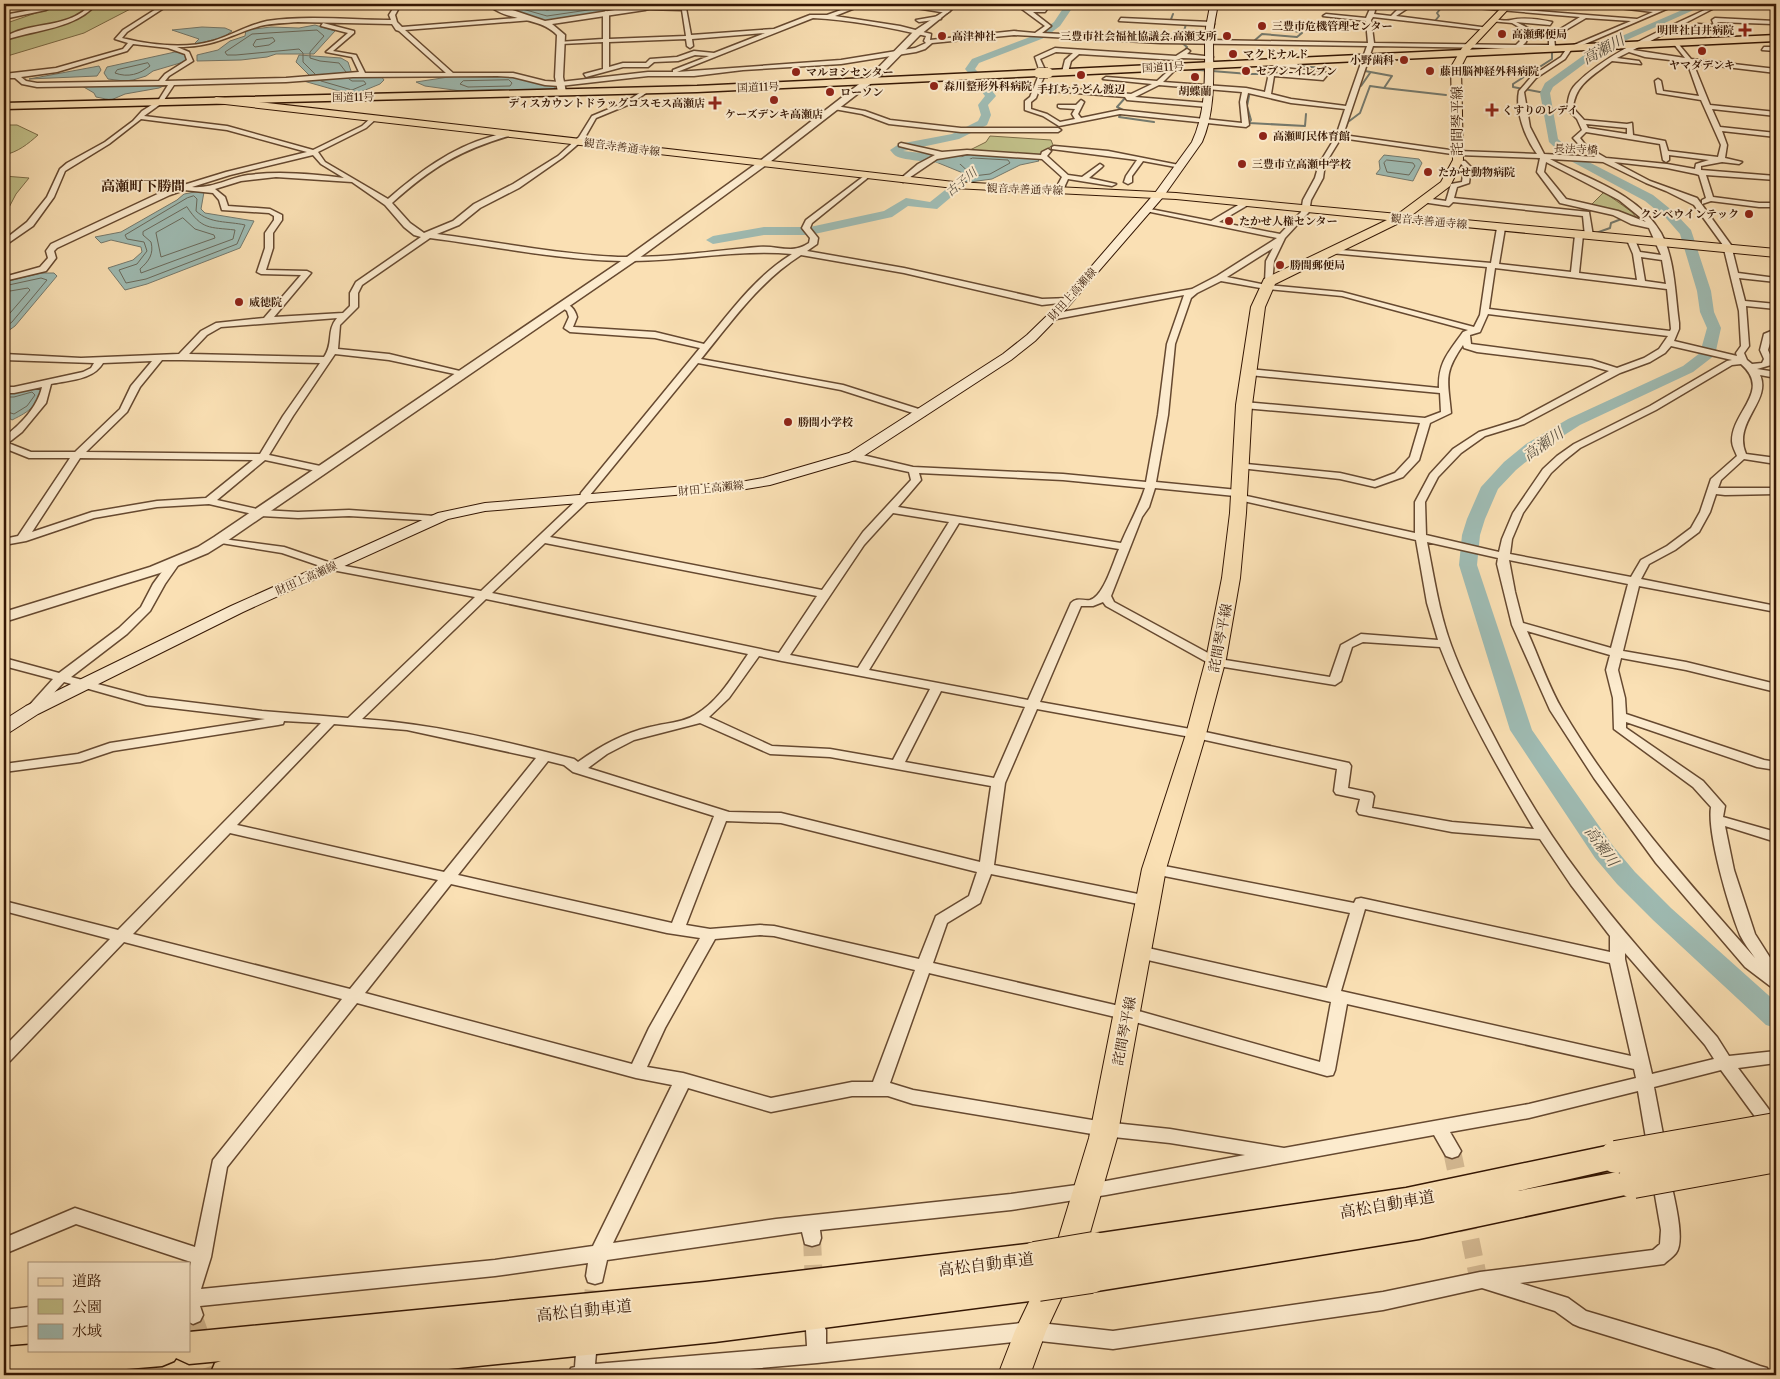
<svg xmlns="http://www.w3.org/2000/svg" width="1780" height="1379" viewBox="0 0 1780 1379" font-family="'Libre Caslon Text','Noto Serif JP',serif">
	<rect width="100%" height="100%" fill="#fae0b4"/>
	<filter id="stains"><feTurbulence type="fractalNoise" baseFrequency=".004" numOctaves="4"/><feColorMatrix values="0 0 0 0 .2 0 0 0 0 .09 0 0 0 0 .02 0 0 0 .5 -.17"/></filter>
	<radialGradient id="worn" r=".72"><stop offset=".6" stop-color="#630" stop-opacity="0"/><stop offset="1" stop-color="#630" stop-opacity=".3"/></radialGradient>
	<!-- green -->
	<path fill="#c2c18a" stroke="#7c6c47" d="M59,4h81l-56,29 -80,24v-33l52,-18z
		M4,125h13l21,10c-10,9 -20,17 -34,20z
		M990,136l61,4 2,5 -16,11 -69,-5 18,-9z
		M4,176l25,2 -13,16 -12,23z
		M1604,192l28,20 7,9 -48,-16z"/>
	<!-- water -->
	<path fill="#9fbcb4" stroke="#757a6e" d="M495,4h160l-107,17h-6z
		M315,25l20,6 -21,23h-38l-9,3 -26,3 -44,1v-6l21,-5 12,-9 15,-5 1,-6 25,-3 28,1z
		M202,27l23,1 7,3 -8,6 -27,7 -2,-1 4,-4 -27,-9z
		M175,52h9l3,9 -34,10 -7,5 -13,4 -9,1 -16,-2 -4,-6 3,-6z
		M299,55l42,3 7,4 4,12 -42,2 -14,-14z
		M99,66l2,4 -4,6 -68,3z
		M489,75h20l48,9 -3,5 -5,1 -81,2 -43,-6 -9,-4 39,-6z
		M381,76l3,4 -4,4 -27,11 -53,-15z
		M168,84l-9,4 -34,6 -14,6 -15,-3 -2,-4 -12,-7z
		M972,153l64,5 3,3 -19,4 -28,14 -22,3 -7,-9 -27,-11 7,-5h18z
		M1384,155l35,4 3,4 -9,18 -37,-7 4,-5 -1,-8z
		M200,191l4,1 -3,17 4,4 49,8 -14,27 -93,36 -22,6 -17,-22 25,-8 9,-8 -1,-5 -30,-7 -10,3 -6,-6 26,-5 56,-32 7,-6z
		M41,273h13l3,3 -42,50 -11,8v-52z
		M42,386c-4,20 -12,25 -30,34l-8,-5v-23z"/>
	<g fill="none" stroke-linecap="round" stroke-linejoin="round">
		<!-- shore -->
		<path stroke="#6a6a5c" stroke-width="1" d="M505,4l42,12 82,-12
			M525,4l22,6 36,-6
			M273,38l2,3 -6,4 -14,2 -2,-2 3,-5z
			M148,63l2,3c-10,8 -22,12 -35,7l2,-3z
			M315,74l-12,-12v-9l-4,-4 -63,6h-9l-2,-3 27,-18 65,-4 7,6 -14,16v6l10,3 19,2 7,9
			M509,80l3,3 -2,3 -42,1 -8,-3 3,-3z
			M321,81l31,9 14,-6 -2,-3h-12l-3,-2
			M973,158l35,2 2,3 -20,11 -17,2 -13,-12z
			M1387,160l26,3 2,3 -6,9 -22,-3 -3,-9z
			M194,196l3,3 -1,12c14,13 32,10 49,14l-8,19 -91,35 -20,4 -7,-13 18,-6 10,-13 -3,-9 -17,-3 -2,-4 62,-37z
			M187,207c15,23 22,20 48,23l-2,9 -92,34 -1,-4c9,-8 14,-15 11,-27l-8,-7v-3z
			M183,218l12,11 19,6 1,3 -54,19 -5,-24z
			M4,286l37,-8 6,2 -35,42 -8,6
			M4,292l24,-4 2,2 -26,30
			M4,397h10l18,-5 3,3 -8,11 -13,8 -10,-3"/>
		<!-- stream -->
		<path stroke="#757a6e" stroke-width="2" d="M1435,21l4,-5 -2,-3 4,-5 -2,-3
			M1170,22l3,-8
			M1570,25l10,-8h-3
			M1254,41l8,-7 35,3 5,-4 -7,-2
			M1368,62l-3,9 27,5 -8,12 62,7
			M1173,66l14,-19 -6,-5 5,-18h-2
			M1296,66l30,2 -1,-3 3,-4
			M1187,69l62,5h45l4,-7
			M1154,84l15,-15
			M1361,86l9,-13
			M1252,92l-2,-1 -3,15 4,14 -2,3 56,3 1,-12
			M1545,93l-32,-6v-3l39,-25v-12l3,-5
			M1130,96l-5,2 -8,9 6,3 -4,7 35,5
			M1343,136l5,-14 12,-9 10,-27 14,2
			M1528,157l10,1 2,5 -2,10
			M1551,160h26
			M1596,233l14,-5 1,-5 13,-5"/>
		<!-- river -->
		<path fill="#9fbcb4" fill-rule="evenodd" d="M1066,4h9l-15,22 -16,12 -65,25 -4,6 5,5 -3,2 7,4 12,16 -8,9 3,10 -4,10 -28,14 -56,12 65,7 6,3 -2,2c-9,3 -69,-2 -76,-7 -2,-1 -5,-5 -6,-6l9,-6 53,-10 26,-13 3,-6 -3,-10 7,-9 -9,-12 -8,-6 3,-2 -6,-7 7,-10 66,-25 16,-12z
			M1696,4h11l-107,48 -47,35 -3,6 8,46 17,16 78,40 21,17 17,18 20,61 3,21 7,16 -6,27 -22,17 -113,53 -42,27 -22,18 -18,19 -13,30 -5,16 -3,30 55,165 81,116 22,26 36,36 105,94v26l-10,-3 -113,-105 -36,-36 -22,-26 -85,-128 -51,-165 3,-30 5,-16 14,-32 23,-25 22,-18 42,-25 115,-53 17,-13 7,-25 -7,-16 -3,-21 -17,-57 -14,-16 -21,-17 -78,-42 -18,-17 -9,-49 5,-10 49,-35z
			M983,161l6,3 -2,2 -19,20 -5,1 -26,22 -29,-3 -16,11 -82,18h-46l-51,9 -7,-4 7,-4 51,-9h46l74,-16 22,-13 24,4c17,-14 33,-25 49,-40z"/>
		<!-- minor-tunnel -->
		<path stroke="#d3b891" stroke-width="18" stroke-dasharray="18 9" stroke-linecap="butt" d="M1452,1151l9,42
			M1465,1213l12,59
			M812,1238l2,48
			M592,1308l3,-32
			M193,1315l21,60"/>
		<defs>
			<path id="minor" d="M50,4h7l-11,6 -42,9v-4l38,-7z
				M91,4h5c-19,24 -60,26 -88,35l-3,-2c26,-16 65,-8 86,-33z
				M164,4h6l-43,28 -5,6c28,7 63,11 91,3 19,-6 35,-16 54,-20 41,-6 83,-1 124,-1l-2,-5 7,-11h5l-6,11 2,7 5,5 128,-10 2,3 -127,10 48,43h60l32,8 15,1 88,-10h25v-2l36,-14 -14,-1 -17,6 -24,1 -6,5h-25l-37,10 -2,-3 19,-5v-27l-42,2 -3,-2 45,-3v-26l3,-2 3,2v26l77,-3 -4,-26 -39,-1 2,-3 26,-1 15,3 5,27 83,-6 36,-14h17l31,-11h7l-30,12 65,10 31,8 -1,6 84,-9 21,2 10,-7 -30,-22h6l8,5h18l-2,3h-12l18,14 -9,7 118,6 208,4 -2,-22 -43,-5 3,-2 40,4 6,-14h5l-3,10 17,2 9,-9 14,-3 -18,12 93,12 -3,2 -113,-13 -2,3 3,23 142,2 4,-4 4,-11 -12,-7 -22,-2c7,-3 14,1 21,-1 13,-3 27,-1 41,2l-2,3 -34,-3 14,7 -4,13 -3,3h26v-9l31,-19 -151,-13h20l188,15 16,-7 -51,-6 3,-2 53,6 14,-6h6l-107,46 -6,9 -29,19 -12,14 6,35 14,27 52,3 -13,-8 -10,-11 9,-8 -5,-11 -10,-10c1,-9 2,-18 9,-25 33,-34 97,-58 141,-80h5l-89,46 52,8 -12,-15 3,-2 15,18 85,10v4l-83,-10 17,42 66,7v4l-64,-7 8,18 56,6v4l-54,-6 5,14 -2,13 17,4 -3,2 -17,-2 -21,4v4l75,6v4l-70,-5 7,22 46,6h17v4h-17l-48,-6 -9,3v-4l4,-2 -7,-23 -3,-1 -29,-6 -53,-6 36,19 47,17 34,47 7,28 38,5v4l-37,-4 6,23 31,3v5l-30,-3 3,40 -5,7 3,7 5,4 10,-1 2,-4 -4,-9 4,-16 12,-5v6l-4,1 -4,14 4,9 -1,6 -14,4 19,3v6l-16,-3c12,26 -28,47 -14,79l30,4v6l-32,-5 -23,21 -3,8h58v6l-51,1 -9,-1 -6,18 -11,20 -24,18 -26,14 -8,15 135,27v6l-137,-26 -16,65 63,11 90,22v8l-90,-22 -65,-12 -3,12 7,28 1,16 138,46 12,2v8l-19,-3 -131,-45v6l77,53 22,25 -2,11 53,15v10l-51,-16 9,44 21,64 21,33v21l-6,-2 -25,-19 -89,-104 -62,-85 -44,-68 -38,-85 -15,-61 1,-6 -71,-16c7,35 12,70 24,103 11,30 25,57 40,86 26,51 56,101 91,147 42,56 89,107 135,159l12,19 47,-5v12l-38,5 38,51v15l-9,-1 -46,-63 -67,17 12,63 -3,5 -6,2 -6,-2 -3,-5 -10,-59 -109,27 -79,14 11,19 -3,5 -6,2 -6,-2 -12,-21 -328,60 -95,15 -191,20 1,8 -2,6 -7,2 -7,-2 -3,-12 -195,28 -5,22 -7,2 -7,-2 -2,-6 2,-13 -93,13 -295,30 3,9 -3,6 -7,3 -4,-2v-52l2,-8 -115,-38 -72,30v-16l71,-30 120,39 18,-87 129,-161 -218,-57 -114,119 -6,2v-16l106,-108 -106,-28v-10l114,29 203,-207 -37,-2 -1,3 -5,1 -165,26 -33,11 -76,10v-8l74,-10 32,-11 155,-24 -119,-14 -82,-23 -28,30 -4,1 -6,-4 27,-30 -49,-13v-8l55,15 60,-45 22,-21 12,-23 16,-22 4,-1 6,3 -14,20 -15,27 -23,23 -56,43 76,20 115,14 86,7 127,-121 -143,-27 -50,-17 -67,-11 -1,-2 1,-2 69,9 50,17 147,27 99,-94 1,-4 119,-145 -45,-10 -85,-6 -6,-4 5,-11 -2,-6 -8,-6 1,-2c9,-1 15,6 17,14l-4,10h1l81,5 49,12c26,-32 52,-68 88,-90 -57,-5 -113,8 -170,7 -65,-1 -129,-15 -192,-23l-68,47 -4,8v14l-18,18 -2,24 51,5 75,18v4l-75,-16 -54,-6 -42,62 -24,39 56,12v4l-4,1 -56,-12 -48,40 44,10 37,2 51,-2 86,6 4,1 1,2 -1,2 -90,-5 -51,2 -37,-2 -52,-12 -52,3 -63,11 -68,23 -22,4v-6l14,-3 52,-78h-41l-25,-10v-11c17,-13 33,-29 38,-50l-28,6h-10v-6h10l69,-15 8,-4 3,-5 -90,-3v-6l77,4 98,-4 22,-23 15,-8 48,-5 37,-43 -40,-1 -4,-2 8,-24v-15l9,-13v-4l-5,-3 -47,-3 -3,-10 -6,-7 -29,-3 -14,5 -113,53 -3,3 2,7 -10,13 -42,10v-4l36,-10 8,-9 -2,-7 5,-7 113,-53 62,-19 81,-20 -80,-22 -86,-11 -32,25 -44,27 -11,26 -21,29 -29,20v-6l23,-18 20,-25 13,-28 7,-6 38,-21 28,-21 9,-10 16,-10 10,-16 -131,2 -15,-3 -7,-6h-11v-4l52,-6 67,-19 5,-6 -13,-4 8,-9zM813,18c38,2 76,9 113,18l-2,5 2,2 -11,5 -74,12 -164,12zM1586,18l45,3 -64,27 -6,9 -29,19 -13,15c-4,20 6,47 18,63l-80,-3 -114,-16 30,-89 179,3 3,-2 -1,-10zM298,22l94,2 4,6 3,1 47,42h-81l-9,-18 -23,-4 21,-18v-2l-31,-8 -2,3 27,7 -22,19 26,5 7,15 -73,6 -121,3 4,-5 24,-15 -4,-9 -12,-5c38,0 50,-11 83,-21 12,-3 26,-3 38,-4zM765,33l-51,20 -20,-2 -17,6 -27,2 -4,4h-23l-14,4v-25l77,-3 1,7 3,2 3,-2 -1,-7zM1014,35l146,8 207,3 -21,60 -55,-7 -20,-5 3,-18 49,4 6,-7 -30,-4 -5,5 -25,-1 -4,19 -19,-4 -83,-6 14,-14 -2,-3 -18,16 -51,-4 -3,2 49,5 -21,10 -91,-8 6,-14 -6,-13 16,-7 17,1 -8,7 -3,12 3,2 3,-2 3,-11 8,-7 97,6 6,-2 28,1 3,-2 -26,-3 3,-3 -3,-2 -11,7 -121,-8 -20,9 5,15 -10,25 -5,4v9l18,6 16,10 61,-12 126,13 3,-2 -3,-23 2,-9 43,10 54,6 -9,27 -17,28 -4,14 -12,22 -2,12 -21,22 -61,-12 29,-17 1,-2 -4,-2 -34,20 -66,-13 -4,2 136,28 -60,38 -25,13 -141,25 -4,3 4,3 133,-25 -17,49 -9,71 -12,67 -83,-8 -150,-7 -59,-14 -4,1 -1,2 4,4 56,12 2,8 -48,52 -41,58 -272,-53 39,-37 1,-5 108,-132 143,27 78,25h6v-4l-82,-26 -142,-26c31,-38 59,-78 100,-104l103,18 138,32 26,-3h3v-4l-29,1 -138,-31 -97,-17 10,-7 1,-6 -8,-10 2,-5 58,-47v-2l-2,-1 -62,47 -4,8 8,10 -1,5c-18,12 -30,2 -51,4 -46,4 -93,11 -140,10 -61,-3 -121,-15 -181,-23l22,-9 21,-17 39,-20 43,-30 22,-19 12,-21 34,-14 19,-13 -2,-3 -21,14 -34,14 -13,21 -21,19 -45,28 -39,20 -21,17 -29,12 -14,-10 -18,-20c40,-36 68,-53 120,-68v-2c-7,-1 -15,2 -22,4 -39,11 -72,36 -102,62l-63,-37 -7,-10 48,-24 10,-9v-2h-4l-10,9 -49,24 -86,-24 -83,-10 18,-13 12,-18 112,-3 67,-5 144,-1 16,1 32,8 15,1 88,-10h46l49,-6 98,-6 75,-12 9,-3 7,-6zM133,44l35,4 17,6 2,6 -22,14 -6,7 -122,2 -11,-2 -5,-4 36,-5 70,-21zM1629,52l16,5 42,5 12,34 -36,-5 -2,-10 -3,-2 -3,2 2,12 44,7 20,45 -3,12 -50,-6 -3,-10 -32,-6 -1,-12 -5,1 -43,-4 -11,-12c2,-24 21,-33 39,-47l29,3 -2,-3 -22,-3zM1301,73l21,1 -1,2 -22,-2zM1159,85l83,7 -2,10 2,21 -122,-13 -39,8 -3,-4 6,-12 -3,-2 -5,5h-18v2l2,1 15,1 -3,5 3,5 -15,3 -13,-8 -16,-5v-7l5,-4 3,-8 86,7 2,3 80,7 3,-2 -3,-2 -72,-6zM1586,124l41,4v6l-39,-6zM1586,132l74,12 3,16 3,2 3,-2v-5l40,5 -13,4 -1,5 -28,-5 -61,-6 -19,-11 -7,-9zM1341,138l118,17 81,3 -3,14 23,31 53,12 18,9 18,4 12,27 -21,-3 -5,-12 -4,-2 -4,2 6,14 4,26 -58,-7 4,-38 -4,-2 -4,2 -4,37 -72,-8 6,-36 -4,-2 -4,2 -6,35 -161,-14 -4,2 4,2 157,14 -7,48 -6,12 -132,-35 -76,-7 -39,-8 46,-29 -7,13 -1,21 7,2 2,-23 11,-23 24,-26 2,-12 12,-22 2,-14zM313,155l8,9 23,14c-32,-4 -64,-7 -96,-3 -19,3 -37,14 -56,12l38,-12zM1550,159l53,3 43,21 20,8 28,14 29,40 16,66 2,35 -5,7 1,3 -63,-15 5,-12v-6c-4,-29 -4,-64 -18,-90 -23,-40 -74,-54 -111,-74zM1546,162l73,38 27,22 -28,-11 -52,-12 -22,-27zM276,177l76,5 33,23 19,22 10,8 7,2 -65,45 -6,11v13l-7,7 -69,4 37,-44 -4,-2 -41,-1 7,-22v-15l9,-13v-5l-12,-6 -42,-3 -3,-9 -10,-8 26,-8zM1641,257l21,3 4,24 -21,-3zM1495,268l172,21 4,40 -1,2 -181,-22zM1221,281l45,8 76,7 126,34 -5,2c-14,20 -25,30 -24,56l-190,-19 -5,3 5,3 191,18 1,19 -16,6 -181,-16 -5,3 5,3 176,15 -10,34 -15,16 -21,8 -34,-8 -104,-10 -1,2 5,3 100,11 35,8 28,-10 16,-17 11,-37 21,-10c-3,-33 -8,-39 12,-68l1,3 13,4 114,14 18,5 -91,49 -39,12 -26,17 -23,25 -15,28v31l-173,-38v-4l-4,-1 -82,-8 12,-67 7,-71 16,-46 6,-5zM1488,314l180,22 -9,13 -15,9 -27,10 -25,-8 -121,-16 -1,-9 10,-3zM337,318c-11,13 -3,25 -13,39l-135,-3 18,-19 14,-8zM1671,346l61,14 -5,1 -77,45 -76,38 -17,12 -14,13 -30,44 -11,26 -3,13 -73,-17 -1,-33 13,-25 23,-24 24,-17 39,-12 96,-51 30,-11 15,-9zM162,360h20l138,3 -37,53 -23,38 -174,-2 41,-40 13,-25zM152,361l-21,25 -11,23 -45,43h-44l-23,-9 14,-11 24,-29 5,-19c19,-4 42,-4 52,-21zM1741,364c31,27 -9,47 -9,77 0,5 3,10 5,15l-26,23 -11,33 -9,16 -24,18 -26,14 -10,17 -121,-23 2,-15 11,-26 28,-40 14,-13 15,-12 76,-38 76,-45zM80,458l173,2 -47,38 -49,3 -65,11 -60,20zM919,473l144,7 82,8c-6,19 -16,36 -24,55l-223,-36 23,-27zM1155,488l80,8v3l4,1 177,40 11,63 11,37 -77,-6 -20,11 -11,32 -111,-18 -105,-57 -3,-6 31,-79 7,-10zM893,513l56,9 -91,146 -68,-13 74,-110zM959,523l160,26c-6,13 -15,47 -29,51 -7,1 -13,-3 -19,3l-43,97 -159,-30zM545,543l272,53 -38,57 -287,-60zM1509,560l119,24 -17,64 -88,-25 -8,-31zM486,599l262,55c-15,22 -29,47 -53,61 -13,8 -30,8 -45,12 -26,6 -50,19 -72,35l-4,-3c-70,-18 -140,-35 -212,-40zM1103,602l3,4 106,59 123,20 6,-4 11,-34 11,-5 77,5c25,64 59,123 94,182l-82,-7 -80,-14 2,-12 -2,-3 -24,-5 3,-22 -2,-3 -153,-33 -156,-28 41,-96h12zM1527,631l83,24 -4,15 7,28 1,31 79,58 18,20c-4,27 18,101 29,128 4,8 10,16 15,23 -69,-78 -139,-157 -192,-247 -15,-25 -24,-54 -36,-80zM759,656l23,5 148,28 -37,71 -63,-11 -58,-3 -63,-29 20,-19zM941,691l84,16 -31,71 -89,-16zM1037,709l159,29 141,31 -3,22 2,3 24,5 -3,12 2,3 5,1 88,17 88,7 31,46 39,51v16l-249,-54 -5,1 -2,4 -200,-39 -5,2 -2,3 2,3 5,2 196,39 -23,75 -188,-42 -5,2 -3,4 3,4 5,2 192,44 -11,60 -192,-54 -195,-45 14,-40 33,-20 11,-29 157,32 5,-1 2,-4 -2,-4 -5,-1 -154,-31 11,-82zM700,723l70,31 60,3 161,29 -11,76 -199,-49 -52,-1 -141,-44 19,-14 27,-14zM334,724l73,6 129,28 -92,114 -207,-47zM548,761l16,4 9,7 141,44 -42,107 -214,-48zM726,821l55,2 196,49 -8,24 -33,20 -17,43 -145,-33 -14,-1 -50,4 -24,-4zM230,833l208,47 -88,109 -217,-55zM451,884l216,49 33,5 -51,90 -17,36 -267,-71zM1365,909l245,54 21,93 -290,-65zM760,935l14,1 141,34 -42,112h-21l-81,16 -88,-25 -36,-6 18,-39 50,-89zM1625,953l80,92 9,14 -62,15 -27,-115zM929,973l199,47 199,56 6,-1 2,-5 12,-66 287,65 2,9 -107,26 -245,44 -114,-19 -66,-7 -191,-32 -23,-7zM357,1003l279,75 36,7 -79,161 -98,14 -294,29 10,-32 16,-90zM688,1088l83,24 81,-16h36l25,8 191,32 66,7 75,12 -139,26 -95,13 -235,25 -163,24z
				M891,4h13l46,7 -3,2z
				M1325,4h5l-4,4 -3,-2z
				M939,16l2,3 -22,3 -3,-2z
				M1121,18l90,4 3,2 -3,2 -92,-5z
				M1715,18l60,3 1,7 -3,-4 -55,-2 -3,3 3,2 -3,2 -20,-3 3,-2 16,1 -2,-5z
				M1764,47h12v4l-14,-1z
				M1263,61l34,3 3,2 -3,2 -36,-4z
				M836,106l29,5 25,9 71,8h97l3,2 -3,2h-97l-72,-8 -27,-10 -28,-5v-2z
				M901,143l41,9 25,-2 74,5 1,-3 6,-3 3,2 -4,5 21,19 14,2 18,-13 3,2 -1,1 -13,11 27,6 -4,2 -44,-7 -6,13h-3l-4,-2 7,-13 -20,-18 -75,-5 -30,5 -34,23 -4,-2 19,-16 17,-9 -36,-9v-2z
				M1054,146l54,5 76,15 -3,2 -38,-7 -11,15v6l-4,2 -4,-2 2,-6 11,-16 -85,-11v-2z
				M1458,160l7,1 6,6 -2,16 -12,4 -3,11 135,14 4,24 -4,2 -4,-2 -2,-20 -130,-14 -4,4 -27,-4v-4h3l21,3 5,-17 11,-2 2,-15 -3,-3 -5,-1v-2z
				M1661,1171l6,2 3,5c3,16 16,62 6,75 -3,4 -9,8 -12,11l-144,19 48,15 18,13 131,39 43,16 7,2 3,7h-34l-156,-48 -7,-3 -18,-13 -73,-23 -99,22 -270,39 -82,-9 -214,23 -137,12h-112l3,-7 4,-1 1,-14 3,-6 7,-3 7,3 3,6 -1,11 212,-18 -1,-16 3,-6 7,-3 7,3 3,6v14l205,-22 82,9 270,-39 97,-20 173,-22 7,-6 1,-14 -9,-52 3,-5z
				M29,1307v18l-25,3v-18z"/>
			<path id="tertiary" d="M488,4h7l50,17 108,-17h10l-18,6 -93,14 13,11 -2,42 3,15 -4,2 -4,-2 -3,-15 2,-42c-18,-19 -52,-13 -69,-31z
				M944,4h6l2,5 -32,26 -42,43 -112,87 -131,96 -411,282 -16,10 -48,20 -156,49v-10l146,-45 48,-20 16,-10 413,-280 133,-96 112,-87 42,-43 29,-19 2,-3z"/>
			<path id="secondary" d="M1210,4h8c-2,11 -5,23 -5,35 0,34 3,71 -11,103l-39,55 -97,112 -31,32 -24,19 -152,99 -89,26 -24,4 -261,22 -37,8 -205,93 -205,102 -28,18 -6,1v-13l22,-14 205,-100 207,-93 47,-10 261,-22 17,-3 86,-25 154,-99 24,-19 31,-30 97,-112 37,-51c15,-32 13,-69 13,-103 0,-12 4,-24 5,-35z
				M1702,4h24c-5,4 -19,4 -24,0z"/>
			<path id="primary" d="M1505,4h8l-44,47 -8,16 2,93 -13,26 -38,29 364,34v8l-373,-36 -128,63 -10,23 -13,98 -6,108 -6,65 -14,81 -20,75 -40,135 -49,269 -30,105 -41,88 -16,44h-32l17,-44 42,-88 32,-105 53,-269 44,-135 20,-75 16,-81 8,-65 6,-108 15,-98 13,-28 123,-59 -211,-21 -222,-11 -738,-85 -5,-3 5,-3 738,85 222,11 222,21 43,-32 12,-22 -2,-93 11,-19z"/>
			<path id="trunk" d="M1776,35v6l-728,35 -4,-2 -5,2 -342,16 -693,17v-6l693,-17 342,-16 5,2 4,-2z"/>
			<path id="motorway" d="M1616,1144l11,4 5,9 -5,9 -109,25 115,-22 11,4 5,9 -5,9 -225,48 -328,53 -12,-4 -5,-11 5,-11 13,-4 -10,-4 -5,-10 5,-10 12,-4 312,-46z
				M1035,1243l12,5 5,10 -5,10 -7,3 10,3 5,11 -5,11 -12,4 -323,42 -326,33h-179l5,-12 6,-2 -32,3 -13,-6 -2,3 -12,5 -107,9h-51v-28l25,-2v5h160v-18l516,-50z"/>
		</defs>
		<!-- minor casing -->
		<use href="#minor" stroke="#664930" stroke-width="3"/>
		<!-- tertiary casing -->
		<use href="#tertiary" stroke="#664930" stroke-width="3"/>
		<!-- secondary casing -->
		<use href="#secondary" stroke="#351704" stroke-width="2"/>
		<!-- primary casing -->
		<use href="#primary" stroke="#351704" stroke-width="2"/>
		<!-- trunk casing -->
		<use href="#trunk" stroke="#351704" stroke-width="3"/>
		<!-- motorway casing -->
		<use href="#motorway" stroke="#351704" stroke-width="3"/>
		<!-- minor -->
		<use href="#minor" fill="#fcebce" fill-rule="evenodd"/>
		<!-- tertiary -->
		<use href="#tertiary" fill="#fcebce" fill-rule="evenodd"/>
		<!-- secondary -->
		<use href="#secondary" fill="#fcebce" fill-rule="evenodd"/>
		<!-- primary -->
		<use href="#primary" fill="#fae0b4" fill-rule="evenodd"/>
		<!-- trunk -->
		<use href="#trunk" fill="#fae0b4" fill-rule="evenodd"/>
		<!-- motorway -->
		<use href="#motorway" fill="#fae0b4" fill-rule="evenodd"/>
		<defs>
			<path id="trunk-bridge" d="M1039,73h9"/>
			<path id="motorway-bridge" d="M1616,1157l160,-28
				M1633,1182l143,-26
				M1035,1258l59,-10
				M1038,1285l53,-8"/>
		</defs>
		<!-- trunk-bridge casing -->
		<use href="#trunk-bridge" stroke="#351704" stroke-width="11" stroke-linecap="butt"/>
		<!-- motorway-bridge casing -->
		<use href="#motorway-bridge" stroke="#351704" stroke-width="34" stroke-linecap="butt"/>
		<!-- trunk-bridge -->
		<use href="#trunk-bridge" stroke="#fae0b4" stroke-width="10"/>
		<!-- motorway-bridge -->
		<use href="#motorway-bridge" stroke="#fae0b4" stroke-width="32"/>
	</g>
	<!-- markers -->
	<g fill="#8f2418" stroke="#fcebce" stroke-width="2">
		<circle cx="1262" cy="26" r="5"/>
		<path d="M1742.5 22.5h5v5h5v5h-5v5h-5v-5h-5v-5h5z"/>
		<circle cx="1502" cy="34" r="5"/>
		<circle cx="942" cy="36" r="5"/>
		<circle cx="1227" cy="36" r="5"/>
		<circle cx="1702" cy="51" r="5"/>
		<circle cx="1233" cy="54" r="5"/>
		<circle cx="1404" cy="60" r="5"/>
		<circle cx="1246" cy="71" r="5"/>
		<circle cx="1430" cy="71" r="5"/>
		<circle cx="796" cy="72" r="5"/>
		<circle cx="1081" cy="75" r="5"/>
		<circle cx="1195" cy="77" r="5"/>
		<circle cx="934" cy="86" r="5"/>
		<circle cx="830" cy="92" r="5"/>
		<circle cx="774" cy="100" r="5"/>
		<path d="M712.5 95.5h5v5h5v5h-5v5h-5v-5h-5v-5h5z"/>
		<path d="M1489.5 102.5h5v5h5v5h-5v5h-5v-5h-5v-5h5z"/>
		<circle cx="1263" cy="136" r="5"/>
		<circle cx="1242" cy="164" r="5"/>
		<circle cx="1428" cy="172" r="5"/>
		<circle cx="1749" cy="214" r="5"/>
		<circle cx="1229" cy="221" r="5"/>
		<circle cx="1280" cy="265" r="5"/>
		<circle cx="239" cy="302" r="5"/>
		<circle cx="788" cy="422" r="5"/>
	</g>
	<g text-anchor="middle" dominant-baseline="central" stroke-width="4" stroke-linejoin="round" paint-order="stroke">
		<!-- far-poi labels -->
		<g font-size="11" font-weight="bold" fill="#351704" stroke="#fcebce" text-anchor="start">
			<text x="1272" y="26">三豊市危機管理センター</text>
			<text x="1734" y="30" text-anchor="end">明世社白井病院</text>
			<text x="1512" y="34">高瀬郵便局</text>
			<text x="952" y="36">高津神社</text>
			<text x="1217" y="36" text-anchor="end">三豊市社会福祉協議会 高瀬支所</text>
			<text x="1243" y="54">マクドナルド</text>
			<text x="1394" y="60" text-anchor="end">小野歯科</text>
			<text x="1702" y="65" text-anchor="middle">ヤマダデンキ</text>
			<text x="1256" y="71">セブン-イレブン</text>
			<text x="1440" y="71">藤田脳神経外科病院</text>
			<text x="806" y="72">マルヨシセンター</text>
			<text x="944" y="86">森川整形外科病院</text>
			<text x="1081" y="89" text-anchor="middle">手打ちうどん渡辺</text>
			<text x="1195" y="91" text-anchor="middle">胡蝶蘭</text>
			<text x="840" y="92">ローソン</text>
			<text x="705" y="103" text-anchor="end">ディスカウントドラッグコスモス高瀬店</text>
			<text x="1502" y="110">くすりのレデイ</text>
			<text x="774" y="114" text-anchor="middle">ケーズデンキ高瀬店</text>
			<text x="1273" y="136">高瀬町民体育館</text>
			<text x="1252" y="164">三豊市立高瀬中学校</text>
			<text x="1438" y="172">たかせ動物病院</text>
			<text x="1739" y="214" text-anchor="end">クシベウインテック</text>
			<text x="1239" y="221">たかせ人権センター</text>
			<text x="1290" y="265">勝間郵便局</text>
			<text x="249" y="302">威徳院</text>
			<text x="798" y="422">勝間小学校</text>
		</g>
		<!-- far-street labels -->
		<g font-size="11" fill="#351704" stroke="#fcebce">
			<text transform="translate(1163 67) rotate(-3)">国道11号</text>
			<text transform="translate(758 87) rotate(-2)">国道11号</text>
			<text transform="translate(353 97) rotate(-1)">国道11号</text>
			<text transform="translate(622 147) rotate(7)">観音寺善通寺線</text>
			<text transform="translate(1576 149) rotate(2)">長法寺橋</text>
			<text transform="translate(1025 189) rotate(2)">観音寺善通寺線</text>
			<text transform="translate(1429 221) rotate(5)">観音寺善通寺線</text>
			<text transform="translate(1072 294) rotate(-48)">財田上高瀬線</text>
			<text transform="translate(711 488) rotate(-6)">財田上高瀬線</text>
			<text transform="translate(306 578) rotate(-24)">財田上高瀬線</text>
		</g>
		<!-- far-water labels -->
		<g font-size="12" font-style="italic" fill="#5a5142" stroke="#fcebce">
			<text transform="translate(961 182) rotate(-40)">古子川</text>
		</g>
		<!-- street labels -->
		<g font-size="14" fill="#351704" stroke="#fcebce">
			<text transform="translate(1457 121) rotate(-90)">詫間琴平線</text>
			<text transform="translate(1220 638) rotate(-79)">詫間琴平線</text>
			<text transform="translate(1124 1031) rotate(-79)">詫間琴平線</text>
		</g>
		<!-- far-quarter labels -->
		<g font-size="14" font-weight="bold" fill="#351704" stroke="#fcebce">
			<text x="143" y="186">高瀬町下勝間</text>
		</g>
		<!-- water labels -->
		<g font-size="15" font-style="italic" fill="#5a5142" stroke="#fcebce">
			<text transform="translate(1603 49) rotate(-28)">高瀬川</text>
			<text transform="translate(1543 444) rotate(-35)">高瀬川</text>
			<text transform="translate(1602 846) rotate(54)">高瀬川</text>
		</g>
		<!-- near-street labels -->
		<g font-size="16" fill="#351704" stroke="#fcebce">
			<text transform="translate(1387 1204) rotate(-10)">高松自動車道</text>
			<text transform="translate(986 1264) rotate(-7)">高松自動車道</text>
			<text transform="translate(584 1310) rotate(-6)">高松自動車道</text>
		</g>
	</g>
	<!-- margin -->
	<rect width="1780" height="1379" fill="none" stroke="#fae0b4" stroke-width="20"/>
	<rect x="5" y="5" width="1770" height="1369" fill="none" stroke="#351704" stroke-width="2.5"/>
	<rect x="10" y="10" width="1760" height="1359" fill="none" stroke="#351704"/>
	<!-- legend -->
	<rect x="28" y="1262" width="162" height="90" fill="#fcebce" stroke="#ac967d"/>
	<rect x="38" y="1278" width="25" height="8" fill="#fae0b4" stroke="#ac967d"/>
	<text x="72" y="1286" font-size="15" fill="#351704">道路</text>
	<rect x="38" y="1299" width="25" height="15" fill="#c2c18a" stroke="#ac967d"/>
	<text x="72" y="1312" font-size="15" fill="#351704">公園</text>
	<rect x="38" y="1324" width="25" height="15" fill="#9fbcb4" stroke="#ac967d"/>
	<text x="72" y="1336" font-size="15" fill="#351704">水域</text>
	<rect width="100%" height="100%" filter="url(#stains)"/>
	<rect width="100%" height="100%" fill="url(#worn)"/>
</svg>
